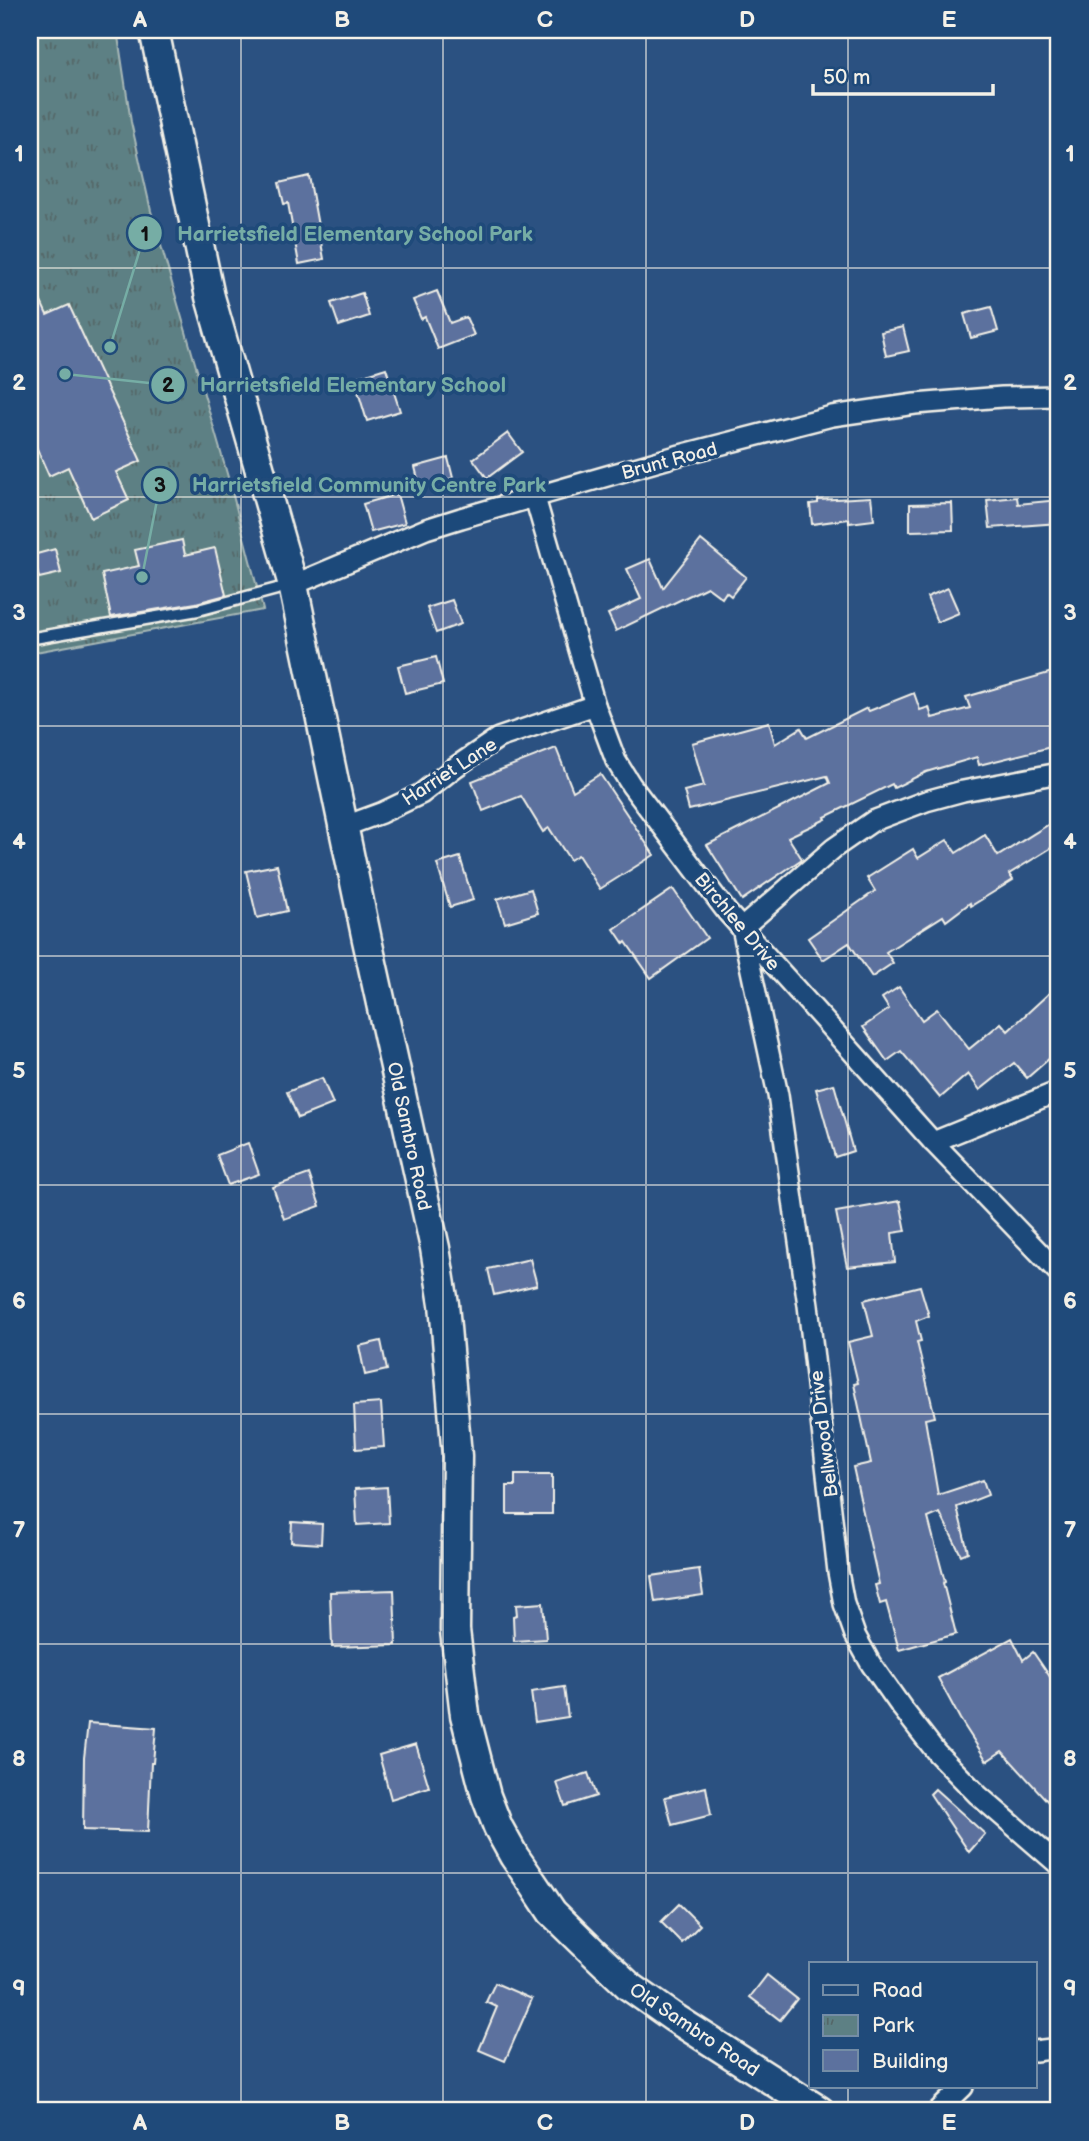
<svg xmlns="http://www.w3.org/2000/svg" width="1089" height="2141" viewBox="0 0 1089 2141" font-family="'Balsamiq Sans',sans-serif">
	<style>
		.park { fill: url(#park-tufts); stroke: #a8b8b6; stroke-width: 2 }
		.building { fill: #5c719e; stroke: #f4f1e8; stroke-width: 2 }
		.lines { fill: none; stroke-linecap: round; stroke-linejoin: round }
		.service-casing { stroke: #f4f1e8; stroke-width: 15 }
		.minor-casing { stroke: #f4f1e8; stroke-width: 24 }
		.secondary-casing { stroke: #f4f1e8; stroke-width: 33 }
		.path { stroke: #f4f1e8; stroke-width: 4.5; stroke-dasharray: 2 5; stroke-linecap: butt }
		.service { stroke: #1f4a7a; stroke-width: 10 }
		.minor { stroke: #1f4a7a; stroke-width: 19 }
		.secondary { stroke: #1f4a7a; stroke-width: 28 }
		.grid { fill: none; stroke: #f4f1e8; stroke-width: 2; stroke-opacity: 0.55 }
		.labels { text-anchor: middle; stroke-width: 7; stroke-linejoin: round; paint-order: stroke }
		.street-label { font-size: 19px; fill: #f4f1e8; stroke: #1f4a7a }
		.leader { fill: none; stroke: #76ada5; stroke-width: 2.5 }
		.callout-dot { fill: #76ada5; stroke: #1f4a7a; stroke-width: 2.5 }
		.mark-label { font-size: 21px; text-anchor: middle; font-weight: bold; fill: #111 }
		.callout-label { font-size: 21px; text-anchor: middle; font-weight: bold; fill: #76ada5; stroke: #1f4a7a; stroke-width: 7; stroke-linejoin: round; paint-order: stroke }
		.neatline { fill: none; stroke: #f4f1e8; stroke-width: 2.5 }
		.grid-label { font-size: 23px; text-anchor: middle; font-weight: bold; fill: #f4f1e8 }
	</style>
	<defs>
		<pattern id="park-tufts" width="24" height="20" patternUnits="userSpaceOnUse" patternTransform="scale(1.75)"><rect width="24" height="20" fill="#5d8084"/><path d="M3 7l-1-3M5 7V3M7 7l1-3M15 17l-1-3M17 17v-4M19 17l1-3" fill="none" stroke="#546768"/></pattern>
	</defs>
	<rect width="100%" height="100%" fill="#2b5181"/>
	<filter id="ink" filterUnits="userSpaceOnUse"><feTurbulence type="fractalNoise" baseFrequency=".0143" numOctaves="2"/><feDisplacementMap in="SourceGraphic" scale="14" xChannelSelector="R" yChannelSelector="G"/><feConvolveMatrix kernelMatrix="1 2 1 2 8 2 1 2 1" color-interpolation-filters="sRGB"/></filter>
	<g filter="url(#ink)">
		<path class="park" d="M 30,30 L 117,30 L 131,122 L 151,211 L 230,484 L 263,610 L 30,653 Z"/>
		<g class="building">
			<path d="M 309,176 L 324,259 L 299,264 L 288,203 L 284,204 L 279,183 Z"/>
			<path d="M 30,278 L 47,315 L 69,305 L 141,461 L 116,472 L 129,500 L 91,518 L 68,467 L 49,476 L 30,433 Z"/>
			<path d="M 437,291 L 450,323 L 466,317 L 474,335 L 438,349 L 425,317 L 421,319 L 413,300 Z"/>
			<path d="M 362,293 L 369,316 L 339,326 L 331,303 Z"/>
			<path d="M 991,307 L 998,331 L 971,338 L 964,314 Z"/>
			<path d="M 903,327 L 909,351 L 886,356 L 881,332 Z"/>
			<path d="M 386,368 L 400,411 L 367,421 L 354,378 Z"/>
			<path d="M 508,433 L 522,452 L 487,478 L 473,459 Z"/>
			<path d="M 448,458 L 453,478 L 420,487 L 415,467 Z"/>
			<path d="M 397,494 L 405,523 L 371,532 L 363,504 Z"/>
			<path d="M 871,497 L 874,520 L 849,523 L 849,519 L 812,524 L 810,504 L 818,503 L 818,500 Z"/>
			<path d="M 1017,497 L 1018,504 L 1059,500 L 1059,523 L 990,528 L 987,500 Z"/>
			<path d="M 952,503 L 953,530 L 910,531 L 910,504 Z"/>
			<path d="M 182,540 L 185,555 L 215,548 L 226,595 L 196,603 L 111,617 L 102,574 L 139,566 L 135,550 Z"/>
			<path d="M 701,540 L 746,577 L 731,596 L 726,592 L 722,598 L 707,587 L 616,631 L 608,614 L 641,599 L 627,569 L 650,559 L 663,588 Z"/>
			<path d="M 55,549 L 61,573 L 39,578 L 33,555 Z"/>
			<path d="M 948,588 L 959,613 L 937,622 L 927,597 Z"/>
			<path d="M 452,600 L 461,624 L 436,633 L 427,608 Z"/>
			<path d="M 436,657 L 443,684 L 405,693 L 398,666 Z"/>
			<path d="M 1059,670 L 1059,745 L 979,765 L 977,757 L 926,772 L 894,788 L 892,784 L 825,817 L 826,819 L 788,837 L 802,859 L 742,900 L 707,845 L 830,783 L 827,776 L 689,810 L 684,791 L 704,786 L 692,743 L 769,722 L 775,744 L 801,728 L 807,738 L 867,708 L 869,711 L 914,693 L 920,710 L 929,707 L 932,718 L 970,708 L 966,697 Z"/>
			<path d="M 556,748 L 573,791 L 600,774 L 654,855 L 600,889 L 578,855 L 570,860 L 549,828 L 543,832 L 521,796 L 483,811 L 472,781 Z"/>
			<path d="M 1051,823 L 1059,836 L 1059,843 L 1009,874 L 1013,880 L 971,906 L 970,903 L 946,921 L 943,916 L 886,952 L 893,963 L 872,977 L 849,943 L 823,960 L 808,938 L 875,891 L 867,878 L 913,849 L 918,858 L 947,840 L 956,853 L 985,835 L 998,856 Z"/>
			<path d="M 460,857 L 473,900 L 450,907 L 437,864 Z"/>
			<path d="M 277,865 L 287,911 L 257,918 L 246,871 Z"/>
			<path d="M 531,889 L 538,913 L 505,923 L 497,899 Z"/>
			<path d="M 673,889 L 707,938 L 651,978 L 626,942 L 624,944 L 614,929 Z"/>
			<path d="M 1059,984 L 1059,1050 L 1027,1078 L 1014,1063 L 980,1090 L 968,1074 L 940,1098 L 901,1051 L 887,1061 L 863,1027 L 889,1009 L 882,998 L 899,987 L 922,1020 L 937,1009 L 969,1049 L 1001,1023 L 1008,1031 Z"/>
			<path d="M 322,1078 L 333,1104 L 298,1118 L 287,1092 Z"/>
			<path d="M 834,1084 L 853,1151 L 835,1157 L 816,1089 Z"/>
			<path d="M 248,1143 L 259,1174 L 228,1185 L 217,1155 Z"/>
			<path d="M 309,1174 L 320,1206 L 284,1219 L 273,1187 Z"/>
			<path d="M 900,1201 L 906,1231 L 892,1233 L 895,1262 L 847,1267 L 836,1212 Z"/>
			<path d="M 530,1259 L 537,1285 L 494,1295 L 488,1269 Z"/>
			<path d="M 920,1286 L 929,1316 L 916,1321 L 921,1341 L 917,1342 L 935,1417 L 925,1419 L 938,1495 L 983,1480 L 988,1495 L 957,1507 L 968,1552 L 961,1555 L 940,1513 L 928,1518 L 945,1582 L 943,1583 L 956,1634 L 899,1650 L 886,1602 L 880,1604 L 875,1585 L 879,1584 L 853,1467 L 871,1463 L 854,1384 L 858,1383 L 848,1342 L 873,1336 L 864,1300 Z"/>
			<path d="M 381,1341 L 387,1370 L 365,1375 L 359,1346 Z"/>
			<path d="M 381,1403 L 384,1447 L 356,1449 L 354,1405 Z"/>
			<path d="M 515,1475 L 552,1475 L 552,1514 L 507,1514 L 507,1486 L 515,1486 Z"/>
			<path d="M 387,1487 L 389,1523 L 357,1525 L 355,1489 Z"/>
			<path d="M 292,1522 L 322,1524 L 321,1544 L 291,1542 Z"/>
			<path d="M 699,1569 L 703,1595 L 655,1602 L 651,1576 Z"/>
			<path d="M 394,1590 L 396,1645 L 332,1647 L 330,1592 Z"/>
			<path d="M 543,1603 L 546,1639 L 514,1641 L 513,1616 L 517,1615 L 516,1605 Z"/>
			<path d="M 1012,1638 L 1023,1660 L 1033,1652 L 1059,1690 L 1059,1814 L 1002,1751 L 987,1761 L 960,1719 L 938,1678 Z"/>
			<path d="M 564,1687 L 568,1717 L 535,1722 L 531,1692 Z"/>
			<path d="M 88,1723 L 156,1728 L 153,1763 L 151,1763 L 148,1832 L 83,1830 L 84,1758 Z"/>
			<path d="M 416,1744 L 429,1787 L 391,1799 L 379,1755 Z"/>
			<path d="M 588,1773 L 596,1796 L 565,1806 L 557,1783 Z"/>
			<path d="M 706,1787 L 711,1815 L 672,1825 L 665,1797 Z"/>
			<path d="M 935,1789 L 985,1834 L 969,1852 L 930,1794 Z"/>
			<path d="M 679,1904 L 700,1925 L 682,1943 L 661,1922 Z"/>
			<path d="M 767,1975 L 797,1999 L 780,2020 L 750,1997 Z"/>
			<path d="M 495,1983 L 532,1999 L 505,2061 L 479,2050 L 497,2007 L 486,2002 Z"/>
		</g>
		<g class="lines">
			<defs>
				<path id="service" d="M 30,641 L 34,638 L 198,610 L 292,585"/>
				<g id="minor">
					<path d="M 535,498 L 595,705 L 616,761 L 631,785 L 727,912 L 933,1142 L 1059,1273"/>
					<path d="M 293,585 L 426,529 L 461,518 L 680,455 L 832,416 L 915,404 L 1002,397 L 1059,396"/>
					<path d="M 343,827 L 381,813 L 421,794 L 454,768 L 498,738 L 595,705"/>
					<path d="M 742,928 L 778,1095 L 808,1305 L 838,1572 L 844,1604 L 855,1635 L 871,1664 L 902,1708 L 937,1753 L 978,1795 L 1059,1865"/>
					<path d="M 742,928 L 834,848 L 873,821 L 926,801 L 963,791 L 1059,773"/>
					<path d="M 933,1142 L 1059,1091"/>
					<path d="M 1035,2051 L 1059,2048"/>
					<path d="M 938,2111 L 963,2087"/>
				</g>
				<path id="secondary" d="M 154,30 L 210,297 L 293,585 L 367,940 L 435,1248 L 444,1304 L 457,1456 L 455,1630 L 465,1715 L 486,1796 L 498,1827 L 514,1856 L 534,1885 L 552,1912 L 592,1951 L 629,1986 L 673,2017 L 820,2111"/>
			</defs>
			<use href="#service" class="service-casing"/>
			<use href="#minor" class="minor-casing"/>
			<use href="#secondary" class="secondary-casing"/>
			<path class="path" d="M 30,2105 L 75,2111"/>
			<use href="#service" class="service"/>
			<use href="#minor" class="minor"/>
			<use href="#secondary" class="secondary"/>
		</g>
	</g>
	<path class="grid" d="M 241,30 L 241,2111M 443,30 L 443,2111M 646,30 L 646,2111M 848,30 L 848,1964M 30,268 L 1059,268M 30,497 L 1059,497M 30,726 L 1059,726M 30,956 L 1059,956M 30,1185 L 1059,1185M 30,1414 L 1059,1414M 30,1644 L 1059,1644M 30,1873 L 1059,1873M 848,2087 L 848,2111"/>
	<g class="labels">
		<g class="street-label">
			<text transform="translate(669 460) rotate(-15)" y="7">Brunt Road</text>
			<text transform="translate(449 771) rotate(-33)" y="7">Harriet Lane</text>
			<text transform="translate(738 921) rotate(50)" y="7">Birchlee Drive</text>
			<text transform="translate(410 1136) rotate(78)" y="7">Old Sambro Road</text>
			<text transform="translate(823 1434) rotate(-97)" y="7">Bellwood Drive</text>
			<text transform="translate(695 2029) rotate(34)" y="7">Old Sambro Road</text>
		</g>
	</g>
	<path class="leader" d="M110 347L145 233M65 374L168 385M142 577L160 485"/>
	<g class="callout-dot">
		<circle cx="110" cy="347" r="7"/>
		<circle cx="65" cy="374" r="7"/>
		<circle cx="142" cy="577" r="7"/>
		<circle cx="145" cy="233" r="18"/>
		<circle cx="168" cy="385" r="18"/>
		<circle cx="160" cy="485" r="18"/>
	</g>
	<g class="mark-label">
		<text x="145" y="241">1</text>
		<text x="168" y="392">2</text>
		<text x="160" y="492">3</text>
	</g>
	<g class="callout-label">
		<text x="355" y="241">Harrietsfield Elementary School Park</text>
		<text x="353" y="392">Harrietsfield Elementary School</text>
		<text x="369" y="492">Harrietsfield Community Centre Park</text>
	</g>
	<rect width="1089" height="2141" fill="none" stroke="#1f4a7a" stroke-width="77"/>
	<rect x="809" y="1962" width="228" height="126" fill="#1f4a7a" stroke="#748da6" stroke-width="2"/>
	<rect x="823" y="1985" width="35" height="10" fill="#1f4a7a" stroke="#748da6" stroke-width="2"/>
	<text x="872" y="1997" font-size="21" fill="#f4f1e8">Road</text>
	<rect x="823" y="2015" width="35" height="21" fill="url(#park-tufts)" stroke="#748da6" stroke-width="2"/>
	<text x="872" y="2032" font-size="21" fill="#f4f1e8">Park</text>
	<rect x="823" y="2050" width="35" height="21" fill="#5c719e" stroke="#748da6" stroke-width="2"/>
	<text x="872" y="2068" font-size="21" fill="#f4f1e8">Building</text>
	<path d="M813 84v10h180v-10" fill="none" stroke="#f4f1e8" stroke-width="3.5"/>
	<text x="823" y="84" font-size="21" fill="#f4f1e8" stroke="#1f4a7a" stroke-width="5" paint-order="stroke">50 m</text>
	<rect x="38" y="38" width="1012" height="2064" class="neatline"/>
	<g class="grid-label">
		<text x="140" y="27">A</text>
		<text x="342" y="27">B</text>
		<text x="545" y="27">C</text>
		<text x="747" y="27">D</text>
		<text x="949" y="27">E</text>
		<text x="19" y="161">1</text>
		<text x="1070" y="161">1</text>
		<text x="19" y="390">2</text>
		<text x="1070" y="390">2</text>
		<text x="19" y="620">3</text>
		<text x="1070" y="620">3</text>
		<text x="19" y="849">4</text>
		<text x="1070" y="849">4</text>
		<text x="19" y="1078">5</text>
		<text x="1070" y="1078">5</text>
		<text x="19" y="1308">6</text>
		<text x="1070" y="1308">6</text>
		<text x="19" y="1537">7</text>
		<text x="1070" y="1537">7</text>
		<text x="19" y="1766">8</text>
		<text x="1070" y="1766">8</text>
		<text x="19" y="1996">9</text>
		<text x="1070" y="1996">9</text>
		<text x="140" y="2130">A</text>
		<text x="342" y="2130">B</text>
		<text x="545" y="2130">C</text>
		<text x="747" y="2130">D</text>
		<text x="949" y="2130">E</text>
	</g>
</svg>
